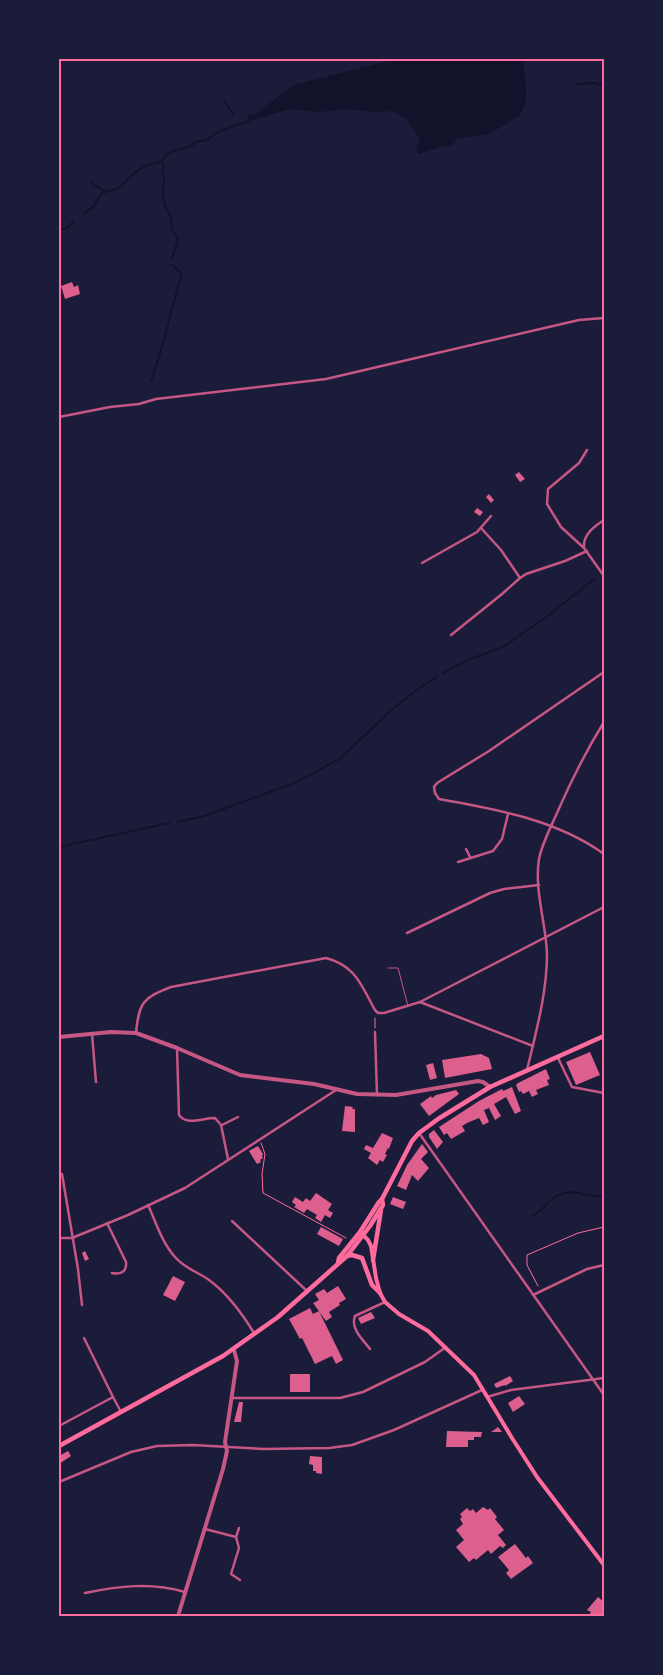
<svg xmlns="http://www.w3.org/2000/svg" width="663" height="1675" viewBox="0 0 663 1675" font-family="'Titillium Web',sans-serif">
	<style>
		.water { fill: #12122b }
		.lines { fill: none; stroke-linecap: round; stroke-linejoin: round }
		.stream { stroke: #12122b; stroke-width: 2 }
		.building { fill: #dd5f8e }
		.path { stroke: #ff6b9d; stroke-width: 1 }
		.service { stroke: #c65784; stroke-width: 1 }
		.minor { stroke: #c65784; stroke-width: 2.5 }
		.tertiary { stroke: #c65784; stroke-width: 4 }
		.secondary { stroke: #ff6b9d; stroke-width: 4 }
		.trunk { stroke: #ff6b9d; stroke-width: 4.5 }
		.neatline { fill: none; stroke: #ff6b9d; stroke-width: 2 }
	</style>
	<rect width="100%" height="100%" fill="#1b1b3a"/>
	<path class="water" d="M 396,59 L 523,59 L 526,84 L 526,102 L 519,116 L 489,134 L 457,139 L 453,145 L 438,148 L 419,154 L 416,149 L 420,139 L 406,119 L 393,111 L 373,112 L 347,109 L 318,112 L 289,109 L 249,121 L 247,115 L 257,113 L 294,85 Z"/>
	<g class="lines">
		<g class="stream">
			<path d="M 577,84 L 595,83 L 604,86"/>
			<path d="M 224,101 L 234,115"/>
			<path d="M 161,162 L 164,165 L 162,174 L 164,177 L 163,196 L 165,206 L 171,217 L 172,230 L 178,238 L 177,244 L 171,260"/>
			<path d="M 92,183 L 104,191"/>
			<path d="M 84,214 L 88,210 L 93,208 L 101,193 L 117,189 L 136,172 L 145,166 L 161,162 L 167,154 L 176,150 L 190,147 L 196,142 L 207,140 L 220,131 L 249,121"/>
			<path d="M 59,229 L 66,229 L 73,222"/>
			<path d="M 151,381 L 160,354 L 181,276 L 181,272 L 175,268 L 173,265"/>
			<path d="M 443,673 L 468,660 L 503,647 L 548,616 L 594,579"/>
			<path d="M 177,822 L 204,816 L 297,782 L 341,758 L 390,711 L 419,688 L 437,677"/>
			<path d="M 59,847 L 169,823"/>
			<path d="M 532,1216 C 546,1210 547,1197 565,1193 C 579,1189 590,1200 604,1195"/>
		</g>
	</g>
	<g class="building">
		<path d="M 72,282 L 74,287 L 78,285 L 80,294 L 65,299 L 61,286 Z"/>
		<path d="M 519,472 L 525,479 L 520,482 L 515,475 Z"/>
		<path d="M 489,494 L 494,500 L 491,503 L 486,497 Z"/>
		<path d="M 477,508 L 483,512 L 480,516 L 474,512 Z"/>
		<path d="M 590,1052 L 600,1075 L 576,1085 L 566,1062 Z"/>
		<path d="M 481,1054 L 489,1058 L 492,1069 L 445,1078 L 442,1060 Z"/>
		<path d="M 433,1063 L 437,1078 L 430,1080 L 426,1065 Z"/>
		<path d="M 546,1069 L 550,1079 L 547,1080 L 549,1085 L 536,1090 L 538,1094 L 532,1097 L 529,1091 L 523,1094 L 521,1091 L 519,1092 L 516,1085 L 518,1083 Z"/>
		<path d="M 512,1087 L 521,1111 L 515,1114 L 506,1097 L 494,1104 L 501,1116 L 495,1120 L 489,1108 L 484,1110 L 489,1122 L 483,1125 L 479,1118 L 467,1123 L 462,1126 L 465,1131 L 451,1139 L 447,1133 L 444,1135 L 439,1127 L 479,1101 L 502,1089 L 503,1091 Z"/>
		<path d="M 456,1090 L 459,1094 L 429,1116 L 420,1104 L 431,1096 L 432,1098 L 436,1095 Z"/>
		<path d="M 345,1106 L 353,1107 L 352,1109 L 355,1109 L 355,1132 L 342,1131 Z"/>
		<path d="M 434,1130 L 443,1142 L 437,1149 L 429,1137 L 429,1134 Z"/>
		<path d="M 382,1133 L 393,1138 L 389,1149 L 388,1148 L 385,1154 L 387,1155 L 383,1162 L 380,1160 L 377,1165 L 368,1158 L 371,1153 L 364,1149 L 366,1145 L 373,1148 Z"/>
		<path d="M 422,1144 L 428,1152 L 421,1159 L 429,1168 L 418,1181 L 412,1175 L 406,1190 L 397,1186 L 407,1165 Z"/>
		<path d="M 258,1146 L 263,1154 L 262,1156 L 263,1158 L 260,1160 L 261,1162 L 257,1164 L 249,1151 Z"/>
		<path d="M 316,1193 L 332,1204 L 328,1210 L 333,1213 L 330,1218 L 325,1215 L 321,1222 L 315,1218 L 317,1215 L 307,1209 L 304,1213 L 294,1207 L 296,1205 L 292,1202 L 295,1197 L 303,1202 L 306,1198 L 310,1201 Z"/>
		<path d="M 393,1197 L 406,1202 L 403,1209 L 390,1204 Z"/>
		<path d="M 321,1227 L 343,1239 L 339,1246 L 317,1234 Z"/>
		<path d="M 85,1251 L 89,1259 L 85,1261 L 82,1253 Z"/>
		<path d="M 173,1276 L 185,1282 L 175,1301 L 163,1295 Z"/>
		<path d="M 338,1286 L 346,1299 L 339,1303 L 340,1305 L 329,1312 L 332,1317 L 326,1321 L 313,1303 L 319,1300 L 315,1294 L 324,1289 L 327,1293 Z"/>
		<path d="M 310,1308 L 313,1314 L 319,1311 L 343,1360 L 336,1364 L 332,1356 L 315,1364 L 302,1338 L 300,1339 L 289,1319 Z"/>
		<path d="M 371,1312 L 375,1318 L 361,1324 L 358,1318 Z"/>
		<rect x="290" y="1374" width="20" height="18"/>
		<path d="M 510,1376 L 513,1381 L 505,1386 L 505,1385 L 496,1388 L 494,1384 Z"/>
		<path d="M 519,1396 L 525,1404 L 513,1412 L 508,1403 Z"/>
		<path d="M 239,1402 L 243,1402 L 241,1422 L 234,1422 Z"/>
		<path d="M 498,1427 L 502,1432 L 491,1432 L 494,1430 Z"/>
		<path d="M 447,1431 L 482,1432 L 481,1437 L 474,1437 L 474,1440 L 468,1440 L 468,1447 L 446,1447 Z"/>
		<path d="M 68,1451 L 71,1456 L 59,1464 L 59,1456 Z"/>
		<path d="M 310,1456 L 322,1457 L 322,1474 L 316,1473 L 316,1471 L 313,1471 L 313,1465 L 309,1464 Z"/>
		<path d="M 483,1507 L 488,1510 L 490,1508 L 497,1517 L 495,1519 L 504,1530 L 498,1535 L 506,1545 L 503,1548 L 500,1546 L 491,1554 L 488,1550 L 476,1560 L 474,1558 L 469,1562 L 456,1547 L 464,1540 L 456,1530 L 463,1524 L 460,1519 L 462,1517 L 460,1514 L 467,1508 L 470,1511 L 473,1509 L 476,1513 Z"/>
		<path d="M 515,1544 L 526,1558 L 528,1556 L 533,1563 L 511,1579 L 506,1573 L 509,1570 L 498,1557 Z"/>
		<path d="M 598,1597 L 604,1602 L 604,1616 L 590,1616 L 589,1615 L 591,1612 L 587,1610 Z"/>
	</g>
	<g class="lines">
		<g class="path">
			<path d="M 375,1028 L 375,1018"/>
			<path d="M 261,1143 L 265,1154 L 262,1174 L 263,1193 L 346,1238"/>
			<path d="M 538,1286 L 527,1265 L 527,1255 L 578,1233 L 604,1227"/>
		</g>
		<path class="service" d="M 388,968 L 398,968 L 408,1006"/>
		<g class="minor">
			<path d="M 59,417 L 110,407 L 139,404 L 156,399 L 326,379 L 579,320 L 604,318"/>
			<path d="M 587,450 L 579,463 L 548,489 L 547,504 L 561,527 L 584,548 L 604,576"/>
			<path d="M 481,528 L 501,550 L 520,578"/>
			<path d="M 584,547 C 583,534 595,526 604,520"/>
			<path d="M 422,563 L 477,532 L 491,516"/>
			<path d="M 451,635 L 502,594 L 520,578 L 526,574 L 565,561 L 587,551"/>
			<path d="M 604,672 L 489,751 L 437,783 L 434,787 L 435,793 L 439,799 C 496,809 557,820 604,854"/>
			<path d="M 466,849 L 470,857"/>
			<path d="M 458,862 L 493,851 L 502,839 L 508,814"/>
			<path d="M 407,933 L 490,893 L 504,889 L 539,885"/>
			<path d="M 420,1002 L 533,1046"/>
			<path d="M 375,1032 L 377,1095"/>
			<path d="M 136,1033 C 139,1002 143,998 171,987 L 326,958 C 356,966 361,985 375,1010 L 378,1013 L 384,1013 L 420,1002 L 604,907"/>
			<path d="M 92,1034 L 96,1082"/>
			<path d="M 177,1048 L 179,1115 C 187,1126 202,1118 215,1118 L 221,1125 L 228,1159"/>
			<path d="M 558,1058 L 572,1087 L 604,1093"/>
			<path d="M 527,1070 C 536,1032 547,993 547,954 C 546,923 534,890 539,859 C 542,843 551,827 557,813 C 571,781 586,751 604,722"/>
			<path d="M 222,1125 L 238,1117"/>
			<path d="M 419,1133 L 604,1395"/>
			<path d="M 59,1152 L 60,1153"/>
			<path d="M 62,1174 L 78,1269 L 82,1305"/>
			<path d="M 148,1205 C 156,1222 162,1243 175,1257 C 184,1268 198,1272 209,1280 C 227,1293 243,1315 254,1333"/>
			<path d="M 232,1221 L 307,1291"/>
			<path d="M 107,1223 L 126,1262 C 127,1271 121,1275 112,1273"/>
			<path d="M 59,1238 L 72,1238 L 128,1215 L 185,1188 L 336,1090"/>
			<path d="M 533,1295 L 587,1269 L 604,1265"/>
			<path d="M 84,1338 L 113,1397"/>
			<path d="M 370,1349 C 363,1340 350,1328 355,1316 L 385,1302"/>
			<path d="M 487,1397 L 511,1390 L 604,1378"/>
			<path d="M 232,1398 L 340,1398 L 363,1392 L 425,1362 L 446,1347"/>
			<path d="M 59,1426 L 113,1397 L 121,1412"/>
			<path d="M 59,1482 L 131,1452 L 157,1446 L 193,1445 L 264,1449 L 329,1448 L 352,1445 L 394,1430 L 482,1390"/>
			<path d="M 205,1529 L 236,1537 L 239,1528"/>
			<path d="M 236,1537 L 239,1548 L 231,1574 L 240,1580"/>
			<path d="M 85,1593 C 119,1586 151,1582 185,1592"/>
		</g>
		<g class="tertiary">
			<path d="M 59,1037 L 111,1032 L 136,1033 L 177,1048 L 240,1075 L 314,1084 L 357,1094 L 396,1095 L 478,1081 L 483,1082 L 490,1087"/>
			<path d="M 178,1616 L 223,1469 L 227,1451 L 225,1442 L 237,1361 L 234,1350"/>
		</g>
		<path class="secondary" d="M 362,1234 L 368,1240 L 371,1246 L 376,1278 L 380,1293 L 385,1302 L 399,1314 L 428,1331 L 474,1375 L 512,1438 L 537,1477 L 604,1565"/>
		<g class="trunk">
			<path d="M 347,1256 L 352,1255 L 362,1258 L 372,1285 L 380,1293"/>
			<path d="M 373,1260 L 381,1210"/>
			<path d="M 338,1263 L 339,1258 L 360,1232 L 379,1202 L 382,1199 L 412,1141 L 419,1133 L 438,1119 L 490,1087 L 604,1036"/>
			<path d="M 59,1446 L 223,1356 L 278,1317 L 347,1256 L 370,1226 L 383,1205 L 382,1199"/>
		</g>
	</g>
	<rect width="663" height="1675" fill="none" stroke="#1b1b3a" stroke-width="120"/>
	<rect x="60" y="60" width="543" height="1555" class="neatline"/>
</svg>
